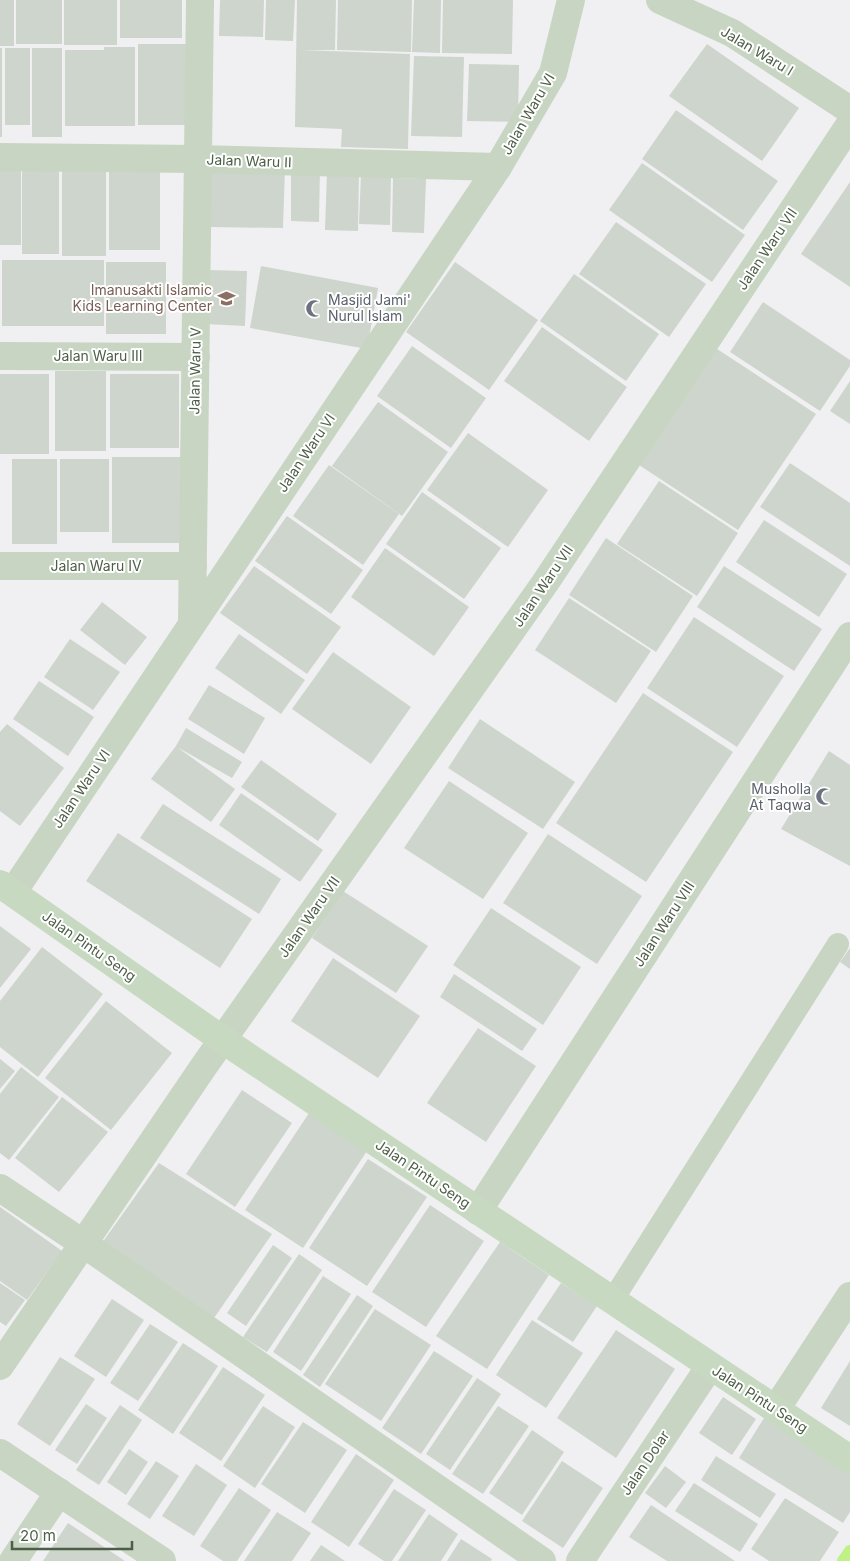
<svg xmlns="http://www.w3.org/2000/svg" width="850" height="1561" viewBox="0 0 850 1561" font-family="Inter,sans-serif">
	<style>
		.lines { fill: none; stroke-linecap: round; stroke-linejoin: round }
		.stream { stroke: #bff187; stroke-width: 12 }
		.building { fill: #cdd5cc }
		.lane { stroke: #c8d5c3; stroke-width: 22 }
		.street { stroke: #c8d5c3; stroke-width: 28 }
		.secondary { stroke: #c7dac1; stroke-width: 28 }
		.labels { text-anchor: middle; stroke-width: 4; stroke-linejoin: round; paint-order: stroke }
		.street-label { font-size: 14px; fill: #4d5e47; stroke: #fff }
		.education-label { font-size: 14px; fill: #785e54; stroke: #fff; text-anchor: end }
		.worship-label { font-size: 14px; fill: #5b616d; stroke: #fff; text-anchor: start }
	</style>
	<rect width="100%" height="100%" fill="#f0f0f2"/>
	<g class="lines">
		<path class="stream" d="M 843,1561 L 850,1551"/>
	</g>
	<g class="building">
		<rect x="0" y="0" width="14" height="46"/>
		<rect x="16" y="0" width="46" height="44"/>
		<rect x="64" y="0" width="53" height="45"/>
		<rect x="120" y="0" width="62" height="38"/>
		<path d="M 220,0 L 264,0 L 263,37 L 219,36 Z"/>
		<path d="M 266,0 L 295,0 L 293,41 L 265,40 Z"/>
		<path d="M 297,0 L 336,0 L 335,50 L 301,50 L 410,54 L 408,149 L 341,147 L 342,129 L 295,127 Z"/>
		<path d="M 338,0 L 412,0 L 411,52 L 337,50 Z"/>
		<path d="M 414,0 L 441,0 L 440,53 L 412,52 Z"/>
		<path d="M 443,0 L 513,0 L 512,54 L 442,53 Z"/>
		<rect x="138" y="44" width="52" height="81"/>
		<path d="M 707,44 L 799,108 L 762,161 L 669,96 Z"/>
		<path d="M 104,47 L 135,47 L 135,126 L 65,126 L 65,50 L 104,50 Z"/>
		<rect x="0" y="48" width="2" height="89"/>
		<rect x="5" y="48" width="25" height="77"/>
		<rect x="32" y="48" width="30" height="89"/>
		<path d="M 414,56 L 464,57 L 462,137 L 411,136 Z"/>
		<path d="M 469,64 L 519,65 L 518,122 L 467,121 Z"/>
		<path d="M 676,110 L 778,181 L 743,230 L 642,159 Z"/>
		<path d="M 642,163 L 745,235 L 712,282 L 609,210 Z"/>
		<path d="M 210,165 L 285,167 L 283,228 L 209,227 Z"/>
		<path d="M 291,165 L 320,166 L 319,222 L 291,221 Z"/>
		<rect x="22" y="166" width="37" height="88"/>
		<rect x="0" y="167" width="21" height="78"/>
		<rect x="62" y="167" width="44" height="89"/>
		<rect x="109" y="168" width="51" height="82"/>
		<path d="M 327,171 L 359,172 L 358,231 L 325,230 Z"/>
		<path d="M 361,174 L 391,175 L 390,225 L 359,224 Z"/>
		<path d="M 393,178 L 426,179 L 424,233 L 392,232 Z"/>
		<path d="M 850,182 L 850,287 L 801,254 Z"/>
		<path d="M 616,222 L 706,284 L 669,337 L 579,274 Z"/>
		<rect x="2" y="260" width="102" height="66"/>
		<rect x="106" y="262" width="60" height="72"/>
		<path d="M 455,262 L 538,320 L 489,390 L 406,332 Z"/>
		<path d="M 261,266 L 378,288 L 367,349 L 250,328 Z"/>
		<path d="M 207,270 L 247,271 L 245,326 L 205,324 Z"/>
		<path d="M 574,274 L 659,334 L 626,381 L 540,321 Z"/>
		<path d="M 763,302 L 850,360 L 850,366 L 820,411 L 730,352 Z"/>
		<path d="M 542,327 L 627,387 L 589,441 L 504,381 Z"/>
		<path d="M 711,345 L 816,414 L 738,530 L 636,463 Z"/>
		<path d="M 412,346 L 486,398 L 451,448 L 377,396 Z"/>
		<rect x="55" y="371" width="51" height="80"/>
		<rect x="0" y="374" width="49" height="80"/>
		<rect x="110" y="374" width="69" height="74"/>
		<path d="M 850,381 L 850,424 L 830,411 Z"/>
		<path d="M 378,402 L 448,452 L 402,516 L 332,466 Z"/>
		<path d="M 468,433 L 548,490 L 508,547 L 427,490 Z"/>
		<rect x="112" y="457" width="78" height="86"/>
		<rect x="12" y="459" width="45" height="85"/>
		<rect x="60" y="459" width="49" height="73"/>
		<path d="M 790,463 L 850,503 L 850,566 L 760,507 Z"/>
		<path d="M 329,465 L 399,514 L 363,565 L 293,516 Z"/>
		<path d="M 659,481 L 738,533 L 697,596 L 617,544 Z"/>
		<path d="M 422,492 L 501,548 L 464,599 L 386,544 Z"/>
		<path d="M 287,516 L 363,570 L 331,614 L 255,561 Z"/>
		<path d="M 764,520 L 847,574 L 819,617 L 736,562 Z"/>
		<path d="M 606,538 L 693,596 L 656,652 L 569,595 Z"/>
		<path d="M 385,548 L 469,607 L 434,656 L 351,597 Z"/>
		<path d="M 254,566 L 341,627 L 307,674 L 220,613 Z"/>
		<path d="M 724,566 L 822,629 L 794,671 L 697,607 Z"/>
		<path d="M 569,598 L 651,651 L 616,703 L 535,650 Z"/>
		<path d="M 102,602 L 147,637 L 125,665 L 80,630 Z"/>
		<path d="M 694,617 L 784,676 L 737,747 L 647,688 Z"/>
		<path d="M 239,634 L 305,680 L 281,714 L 215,668 Z"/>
		<path d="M 70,639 L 120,672 L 93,710 L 44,677 Z"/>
		<path d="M 333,652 L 411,707 L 371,764 L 292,709 Z"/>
		<path d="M 39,681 L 94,717 L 68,756 L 13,719 Z"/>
		<path d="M 209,685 L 265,718 L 244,754 L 188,719 Z"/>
		<path d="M 643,693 L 733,752 L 646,882 L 556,823 Z"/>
		<path d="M 480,719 L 575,782 L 543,829 L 448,768 Z"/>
		<path d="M 7,724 L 64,768 L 20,826 L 0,811 L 0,732 Z"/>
		<path d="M 186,728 L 242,762 L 232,778 L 177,747 L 235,789 L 211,822 L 151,779 L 176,746 Z"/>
		<path d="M 829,751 L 850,765 L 850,866 L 781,829 Z"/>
		<path d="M 261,760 L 337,814 L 318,841 L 241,787 Z"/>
		<path d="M 449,781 L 528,833 L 483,899 L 404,848 Z"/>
		<path d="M 241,793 L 323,850 L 300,882 L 219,825 Z"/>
		<path d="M 163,804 L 281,879 L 259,914 L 140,838 Z"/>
		<path d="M 118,833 L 252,919 L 220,968 L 86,881 Z"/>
		<path d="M 548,834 L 642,896 L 597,964 L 503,903 Z"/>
		<path d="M 343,891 L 428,946 L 396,993 L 312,938 Z"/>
		<path d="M 491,908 L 581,967 L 543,1025 L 453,965 Z"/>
		<path d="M 0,926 L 31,949 L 0,988 Z"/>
		<path d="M 42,947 L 103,994 L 38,1077 L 0,1047 L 0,1001 Z"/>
		<path d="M 850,948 L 850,969 L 840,962 Z"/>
		<path d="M 333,958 L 420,1016 L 378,1078 L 291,1021 Z"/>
		<path d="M 454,974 L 537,1029 L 522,1051 L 440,997 Z"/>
		<path d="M 106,1001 L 172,1053 L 111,1130 L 45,1078 Z"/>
		<path d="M 478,1028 L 536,1066 L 486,1142 L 427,1103 Z"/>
		<path d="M 0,1059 L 15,1071 L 0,1089 Z"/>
		<path d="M 21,1067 L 59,1097 L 9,1160 L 0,1153 L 0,1094 Z"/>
		<path d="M 242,1090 L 292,1123 L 235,1207 L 186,1174 Z"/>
		<path d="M 62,1097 L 108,1132 L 59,1192 L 15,1158 Z"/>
		<path d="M 309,1113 L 367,1151 L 303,1248 L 245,1210 Z"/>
		<path d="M 368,1159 L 427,1197 L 367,1286 L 309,1248 Z"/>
		<path d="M 159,1163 L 272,1234 L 212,1321 L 102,1243 Z"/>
		<path d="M 430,1205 L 484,1241 L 426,1327 L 372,1292 Z"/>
		<path d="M 0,1207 L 62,1251 L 27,1300 L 0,1281 Z"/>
		<path d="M 500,1242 L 549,1275 L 487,1369 L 436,1336 Z"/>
		<path d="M 273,1245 L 292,1258 L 246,1326 L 227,1313 Z"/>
		<path d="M 299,1254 L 322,1270 L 267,1352 L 243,1337 Z"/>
		<path d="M 323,1276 L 351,1294 L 301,1371 L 273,1352 Z"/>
		<path d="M 0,1283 L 25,1300 L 6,1326 L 0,1322 Z"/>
		<path d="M 561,1283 L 597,1306 L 573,1342 L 537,1319 Z"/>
		<path d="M 357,1295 L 373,1306 L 320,1387 L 303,1375 Z"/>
		<path d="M 112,1299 L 144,1320 L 106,1377 L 74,1356 Z"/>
		<path d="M 375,1309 L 431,1345 L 381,1421 L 325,1384 Z"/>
		<path d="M 532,1320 L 583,1353 L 546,1408 L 496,1375 Z"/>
		<path d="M 150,1324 L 178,1342 L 138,1401 L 110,1383 Z"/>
		<path d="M 616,1330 L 675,1369 L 616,1458 L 557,1418 Z"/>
		<path d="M 183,1343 L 218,1366 L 173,1434 L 138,1410 Z"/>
		<path d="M 434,1351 L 473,1376 L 421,1454 L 382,1428 Z"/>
		<path d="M 60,1357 L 95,1379 L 50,1446 L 17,1424 Z"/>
		<path d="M 850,1361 L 850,1426 L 821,1408 Z"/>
		<path d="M 223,1367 L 265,1395 L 221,1461 L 179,1433 Z"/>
		<path d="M 477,1378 L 501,1394 L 450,1470 L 426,1454 Z"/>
		<path d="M 723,1397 L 756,1419 L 732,1455 L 699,1433 Z"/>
		<path d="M 86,1404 L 107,1418 L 77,1464 L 55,1450 Z"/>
		<path d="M 120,1405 L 142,1420 L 99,1485 L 76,1470 Z"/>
		<path d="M 263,1406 L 295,1427 L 255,1488 L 223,1466 Z"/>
		<path d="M 498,1406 L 529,1426 L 483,1494 L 452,1474 Z"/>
		<path d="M 764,1418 L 850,1473 L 850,1512 L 843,1523 L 739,1458 Z"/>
		<path d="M 303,1422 L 347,1450 L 305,1513 L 261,1484 Z"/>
		<path d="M 532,1430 L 564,1452 L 522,1515 L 489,1493 Z"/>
		<path d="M 129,1449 L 148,1462 L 126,1495 L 107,1482 Z"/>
		<path d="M 356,1454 L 394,1480 L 349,1547 L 311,1522 Z"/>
		<path d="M 716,1456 L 776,1494 L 760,1518 L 701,1480 Z"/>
		<path d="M 156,1461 L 179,1476 L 150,1519 L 127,1504 Z"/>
		<path d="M 562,1461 L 603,1488 L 563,1548 L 522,1521 Z"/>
		<path d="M 196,1464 L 227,1485 L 194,1536 L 162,1516 Z"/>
		<path d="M 665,1466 L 686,1482 L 666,1508 L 645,1493 Z"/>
		<path d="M 694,1483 L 758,1524 L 740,1552 L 675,1511 Z"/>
		<path d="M 239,1488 L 271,1510 L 237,1561 L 223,1561 L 200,1546 Z"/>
		<path d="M 394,1489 L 426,1510 L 392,1561 L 384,1561 L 358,1544 Z"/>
		<path d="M 785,1498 L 839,1532 L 820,1561 L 769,1561 L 751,1549 Z"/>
		<path d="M 651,1505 L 735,1561 L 667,1561 L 629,1537 Z"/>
		<path d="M 277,1512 L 311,1533 L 292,1561 L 244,1561 Z"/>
		<path d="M 429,1514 L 458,1534 L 441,1561 L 398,1561 Z"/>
		<path d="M 68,1523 L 125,1561 L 43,1561 Z"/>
		<path d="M 461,1539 L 492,1559 L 491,1561 L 447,1561 Z"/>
		<path d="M 321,1545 L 345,1561 L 310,1561 Z"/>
	</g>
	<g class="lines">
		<path class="lane" d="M 612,1301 L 838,944"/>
		<g class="street">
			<path d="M 660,0 L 732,33 L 850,110"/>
			<path d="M 0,157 L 198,159 L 498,167"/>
			<path d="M 0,356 L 196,357"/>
			<path d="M 0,566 L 193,566"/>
			<path d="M 192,623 L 200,0"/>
			<path d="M 13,892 L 498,167 L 553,73 L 571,0"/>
			<path d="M 0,1188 L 84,1244 L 542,1561"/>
			<path d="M 478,1211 L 850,636"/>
			<path d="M 0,1366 L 204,1066 L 545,583 L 850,124"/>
			<path d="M 776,1409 L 850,1296"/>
			<path d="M 0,1453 L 162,1561"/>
			<path d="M 13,1561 L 59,1492"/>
			<path d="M 580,1561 L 710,1366"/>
		</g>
		<path class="secondary" d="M 0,884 L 223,1040 L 850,1459"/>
	</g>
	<defs>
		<symbol id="school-bare" viewBox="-9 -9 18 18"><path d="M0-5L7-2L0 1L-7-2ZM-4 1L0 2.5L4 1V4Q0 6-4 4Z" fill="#8d6e63" stroke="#fff" stroke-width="2.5" paint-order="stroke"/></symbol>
		<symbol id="mosque-bare" viewBox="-9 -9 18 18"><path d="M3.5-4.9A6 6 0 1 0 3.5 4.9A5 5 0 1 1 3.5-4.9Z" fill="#6b7280" stroke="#fff" stroke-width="2.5" paint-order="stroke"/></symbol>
	</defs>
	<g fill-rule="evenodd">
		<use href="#school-bare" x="214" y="286" width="25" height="25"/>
		<use href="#mosque-bare" x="302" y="296" width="25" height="25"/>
		<use href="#mosque-bare" x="812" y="784" width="25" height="25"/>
	</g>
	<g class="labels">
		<g class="street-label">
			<text transform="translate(757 51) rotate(31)" y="5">Jalan Waru I</text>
			<text transform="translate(528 114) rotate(-60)" y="5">Jalan Waru VI</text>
			<text transform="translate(249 161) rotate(2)" y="5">Jalan Waru II</text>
			<text transform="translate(767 249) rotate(-56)" y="5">Jalan Waru VII</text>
			<text x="98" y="361">Jalan Waru III</text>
			<text transform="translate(195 371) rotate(-89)" y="5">Jalan Waru V</text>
			<text transform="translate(306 453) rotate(-56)" y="5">Jalan Waru VI</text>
			<text x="96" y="571">Jalan Waru IV</text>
			<text transform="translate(543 586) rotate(-56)" y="5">Jalan Waru VII</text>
			<text transform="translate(81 789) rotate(-56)" y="5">Jalan Waru VI</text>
			<text transform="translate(309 917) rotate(-55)" y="5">Jalan Waru VII</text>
			<text transform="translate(664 924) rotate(-57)" y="5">Jalan Waru VIII</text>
			<text transform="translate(89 946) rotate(35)" y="5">Jalan Pintu Seng</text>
			<text transform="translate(423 1174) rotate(34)" y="5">Jalan Pintu Seng</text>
			<text transform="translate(760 1399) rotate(33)" y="5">Jalan Pintu Seng</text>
			<text transform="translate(645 1463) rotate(-56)" y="5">Jalan Dolar</text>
		</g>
		<g class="education-label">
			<text x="212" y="295">Imanusakti Islamic<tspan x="212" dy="16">Kids Learning Center</tspan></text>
		</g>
		<g class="worship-label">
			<text x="328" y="305">Masjid Jami'<tspan x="328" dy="16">Nurul Islam</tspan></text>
			<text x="811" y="794" text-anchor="end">Musholla<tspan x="811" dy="16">At Taqwa</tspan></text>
		</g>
	</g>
	<path d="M12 1541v8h120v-8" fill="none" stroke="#4d5e47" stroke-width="2.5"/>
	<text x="20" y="1541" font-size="15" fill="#4d5e47" stroke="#ffffff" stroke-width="4" paint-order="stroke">20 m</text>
</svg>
